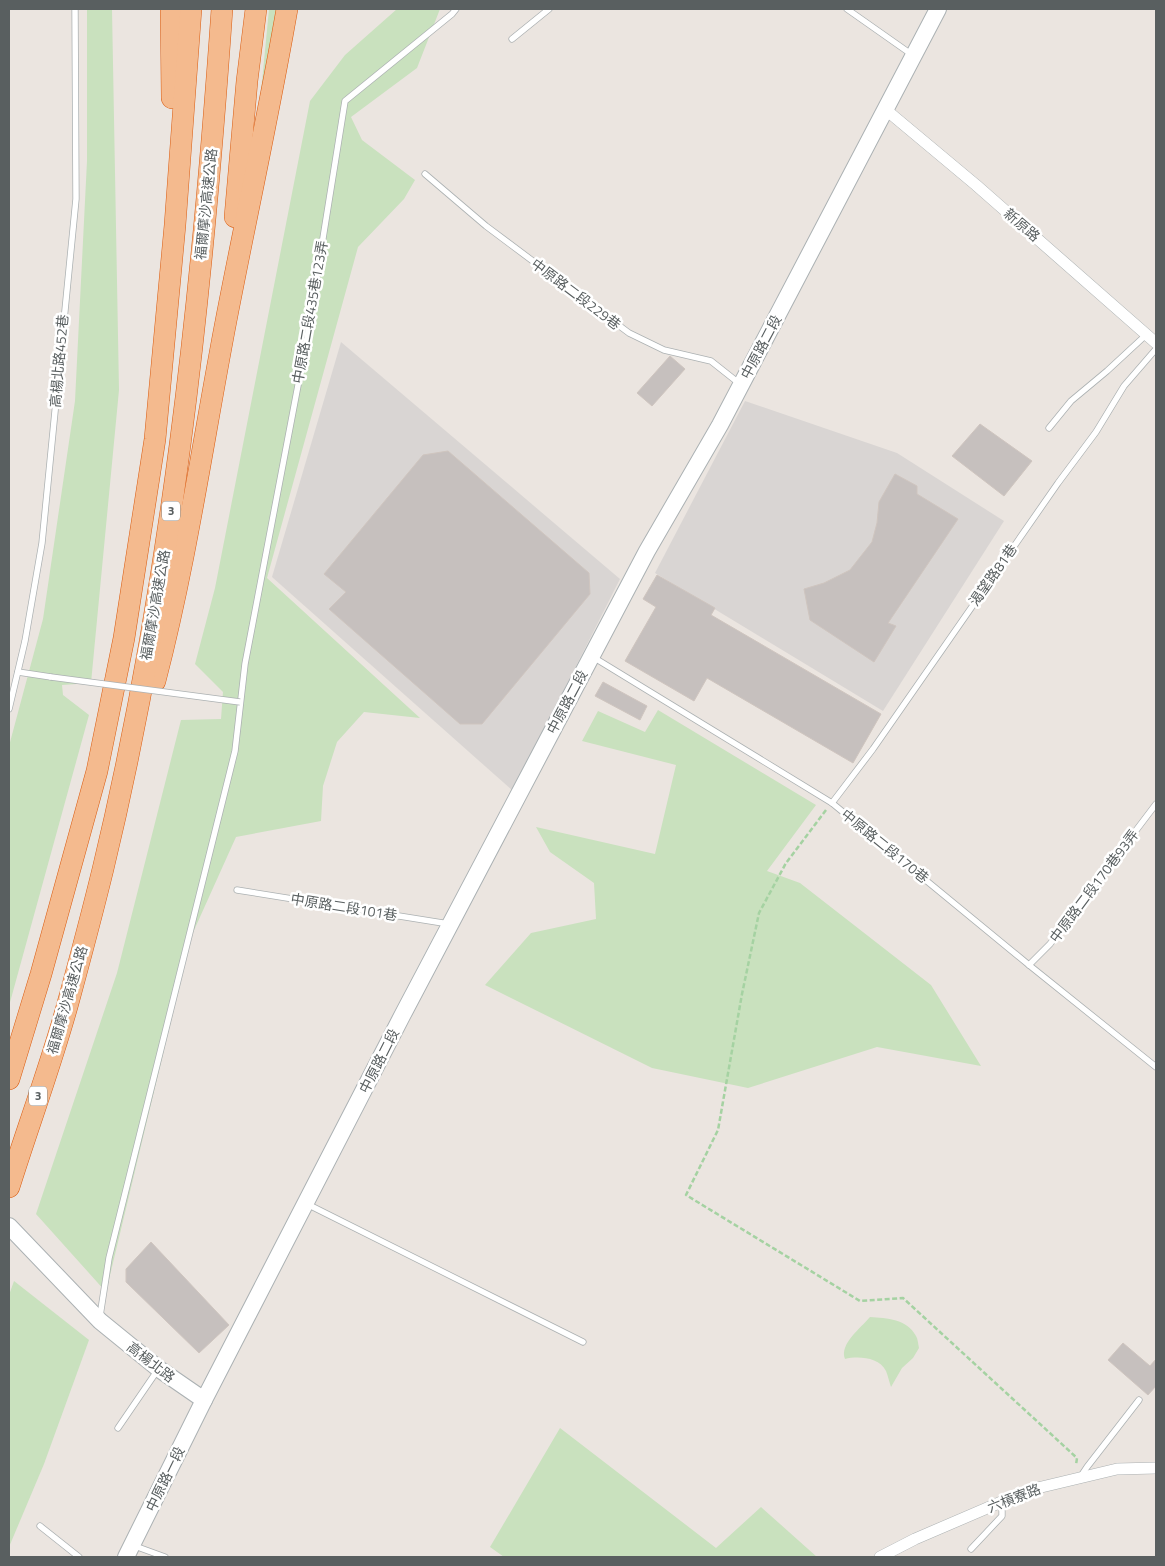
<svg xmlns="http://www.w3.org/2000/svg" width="1165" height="1566" viewBox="0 0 1165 1566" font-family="'Titillium Web','Noto Sans TC',sans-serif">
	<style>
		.industrial { fill: #d9d5d3 }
		.green { fill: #c9e1be }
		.building { fill: #c6c0be; stroke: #cfc5bf }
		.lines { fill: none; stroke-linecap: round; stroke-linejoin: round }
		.lane-casing { stroke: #acb1b2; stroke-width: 7 }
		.street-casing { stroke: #acb1b2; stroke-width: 12 }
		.secondary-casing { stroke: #abb1b3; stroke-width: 18 }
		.highway-casing { stroke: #da5c11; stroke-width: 22 }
		.path { stroke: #a5d2a2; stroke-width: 2.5; stroke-dasharray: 5 2.5; stroke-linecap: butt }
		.lane { stroke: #fff; stroke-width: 5.5 }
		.street { stroke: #fff; stroke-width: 11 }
		.secondary { stroke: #fff; stroke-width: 16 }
		.highway { stroke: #f4ba8e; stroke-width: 21 }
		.lane-bridge-casing { stroke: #acb1b2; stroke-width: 7; stroke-linecap: butt }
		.lane-bridge { stroke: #fff; stroke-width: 5.5 }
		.labels { text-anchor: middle; stroke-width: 5; stroke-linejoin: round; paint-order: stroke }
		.shield { fill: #fff; stroke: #8b8f90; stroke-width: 1 }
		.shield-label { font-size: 12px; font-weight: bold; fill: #595f60 }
		.street-label { font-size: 14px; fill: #595f60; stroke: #fff }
	</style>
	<rect width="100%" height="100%" fill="#ebe5e0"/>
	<g class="industrial">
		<path d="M 341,342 L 620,579 L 513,791 L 272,577 Z"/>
		<path d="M 745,401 L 897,453 L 1004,521 L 883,711 L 655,573 Z"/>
	</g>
	<g class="green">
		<path d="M 87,9 L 112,9 L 119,390 L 91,683 L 62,685 L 63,695 L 89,715 L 9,1006 L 9,746 L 43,619 L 75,401 L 87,161 Z"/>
		<path d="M 269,9 L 279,9 L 259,113 Z"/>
		<path d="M 397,9 L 440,9 L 417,68 L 351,117 L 362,140 L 415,180 L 404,199 L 358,247 L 267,578 L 420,718 L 364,712 L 337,742 L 323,786 L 321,821 L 236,837 L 191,937 L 106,1292 L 36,1214 L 117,973 L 181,720 L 221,719 L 223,692 L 195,664 L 215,588 L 310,101 L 345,55 Z"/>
		<path d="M 658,710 L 816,805 L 767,871 L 800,883 L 931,985 L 981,1066 L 877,1047 L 748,1088 L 652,1068 L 485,985 L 531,933 L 596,919 L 594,883 L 550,852 L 536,827 L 655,854 L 676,765 L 582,741 L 598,711 L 645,732 Z"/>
		<path d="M 14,1281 L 89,1340 L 44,1464 L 9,1547 L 9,1295 Z"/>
		<path d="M 870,1317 C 887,1318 907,1319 916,1336 C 918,1339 918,1344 919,1348 L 913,1358 L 902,1368 L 891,1387 C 889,1381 888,1376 886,1371 C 879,1357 858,1356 845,1359 C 839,1344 861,1328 870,1317 Z"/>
		<path d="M 560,1428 L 716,1548 L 761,1507 L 817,1557 L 504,1557 L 490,1547 Z"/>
	</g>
	<g class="building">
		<path d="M 670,356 L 685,369 L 652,406 L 637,393 Z"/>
		<path d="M 980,424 L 1032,461 L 1004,496 L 952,456 Z"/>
		<path d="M 448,451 L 589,573 L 590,594 L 482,724 L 460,724 L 329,609 L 346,592 L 324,574 L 423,455 Z"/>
		<path d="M 895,474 L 917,486 L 917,494 L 958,519 L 888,623 L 896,626 L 874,662 L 810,620 L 804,589 L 824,583 L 850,570 L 872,542 L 877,523 L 879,502 Z"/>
		<path d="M 657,575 L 715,608 L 711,615 L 881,714 L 853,763 L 707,678 L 694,701 L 625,661 L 656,607 L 643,599 Z"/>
		<path d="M 603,682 L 647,706 L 640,720 L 595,696 Z"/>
		<path d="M 151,1242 L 229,1325 L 199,1353 L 126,1282 L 126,1269 Z"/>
		<path d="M 1123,1343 L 1150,1366 L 1156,1359 L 1156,1386 L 1148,1395 L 1108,1360 Z"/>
	</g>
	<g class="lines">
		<defs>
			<g id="lane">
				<path d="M 847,9 L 911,54"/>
				<path d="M 512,39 L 549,9"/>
				<path d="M 425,174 L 486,226 L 629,333 L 664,350 L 711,361 L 740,384"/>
				<path d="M 1049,428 L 1071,401 L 1107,371 L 1147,334"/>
				<path d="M 593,657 L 832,803 L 1029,965 L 1156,1067"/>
				<path d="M 18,672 L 51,677"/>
				<path d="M 9,709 L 25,641 L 42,543 L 76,199 L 75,9"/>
				<path d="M 832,803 L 873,749 L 1058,483 L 1096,432 L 1124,386 L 1156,349"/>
				<path d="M 237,890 L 449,924"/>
				<path d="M 1029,965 L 1050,944 L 1156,804"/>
				<path d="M 307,1204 L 583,1342"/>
				<path d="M 100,1316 L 109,1258 L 235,751 L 245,664 L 307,338 L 345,101 L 452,14 L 456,9"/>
				<path d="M 118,1428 L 157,1371"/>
				<path d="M 1081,1476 L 1087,1467 L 1139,1400"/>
				<path d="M 40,1526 L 79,1557"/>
				<path d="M 132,1545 L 165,1557"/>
				<path d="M 971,1549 L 1002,1516 L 1002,1502"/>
			</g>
			<g id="street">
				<path d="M 885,109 L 976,185 L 1156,343"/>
				<path d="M 880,1557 L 915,1539 L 1029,1490 L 1117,1469 L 1156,1468"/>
			</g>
			<g id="secondary">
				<path d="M 9,1226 L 100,1321 L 159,1369 L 204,1400"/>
				<path d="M 126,1557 L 204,1400 L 403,1014 L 647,551 L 720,425 L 938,9"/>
			</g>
			<g id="highway">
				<path d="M 171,9 L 172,98"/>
				<path d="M 235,217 L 247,81 L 256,9"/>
				<path d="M 155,681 C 186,562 203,441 226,321 C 246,217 269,113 287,9"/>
				<path d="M 9,1079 L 41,974 L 97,771 L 124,638 L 155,439 L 175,225 L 191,9"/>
				<path d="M 9,1187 C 28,1126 51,1065 68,1003 C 80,959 92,914 103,869 C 171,587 202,297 222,9"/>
			</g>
		</defs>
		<use href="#lane" class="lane-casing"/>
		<use href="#street" class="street-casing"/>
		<use href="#secondary" class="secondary-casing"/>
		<use href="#highway" class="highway-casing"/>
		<path class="path" d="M 826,810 L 786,863 L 759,913 L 742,994 L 718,1130 L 686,1195 L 860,1301 L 903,1298 L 1077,1458 L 1076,1465"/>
		<use href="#lane" class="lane"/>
		<use href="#street" class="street"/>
		<use href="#secondary" class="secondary"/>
		<use href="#highway" class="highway"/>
		<defs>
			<path id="lane-bridge" d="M 51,677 L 240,702"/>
		</defs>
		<use href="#lane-bridge" class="lane-bridge-casing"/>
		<use href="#lane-bridge" class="lane-bridge"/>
	</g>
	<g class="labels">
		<g class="shield">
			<rect x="162" y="501.5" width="18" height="19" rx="4"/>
			<rect x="29" y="1086.5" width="18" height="19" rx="4"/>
		</g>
		<g class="shield-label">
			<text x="171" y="515">3</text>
			<text x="38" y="1100">3</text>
		</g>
		<g class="street-label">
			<text transform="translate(206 204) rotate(-84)" y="5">福爾摩沙高速公路</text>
			<text transform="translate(1022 225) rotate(41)" y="5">新原路</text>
			<text transform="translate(576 294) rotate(37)" y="5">中原路二段229巷</text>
			<text transform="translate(310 312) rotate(-80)" y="5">中原路二段435巷123弄</text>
			<text transform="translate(761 347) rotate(-62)" y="5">中原路二段</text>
			<text transform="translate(59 361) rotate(-85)" y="5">高楊北路452巷</text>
			<text transform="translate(993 575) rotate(-55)" y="5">渴望路81巷</text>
			<text transform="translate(155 605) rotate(-80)" y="5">福爾摩沙高速公路</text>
			<text transform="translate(567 702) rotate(-62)" y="5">中原路二段</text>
			<text transform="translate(885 846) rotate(39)" y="5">中原路二段170巷</text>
			<text transform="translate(1094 886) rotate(-53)" y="5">中原路二段170巷93弄</text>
			<text transform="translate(344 907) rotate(9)" y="5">中原路二段101巷</text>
			<text transform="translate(67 1000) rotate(-74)" y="5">福爾摩沙高速公路</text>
			<text transform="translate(379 1061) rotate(-63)" y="5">中原路二段</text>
			<text transform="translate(151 1362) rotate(38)" y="5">高楊北路</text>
			<text transform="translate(165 1479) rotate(-64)" y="5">中原路一段</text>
			<text transform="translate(1014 1498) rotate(-21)" y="5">六槓寮路</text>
		</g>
	</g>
	<rect width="1165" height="1566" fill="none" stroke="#595f60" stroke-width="20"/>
</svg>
